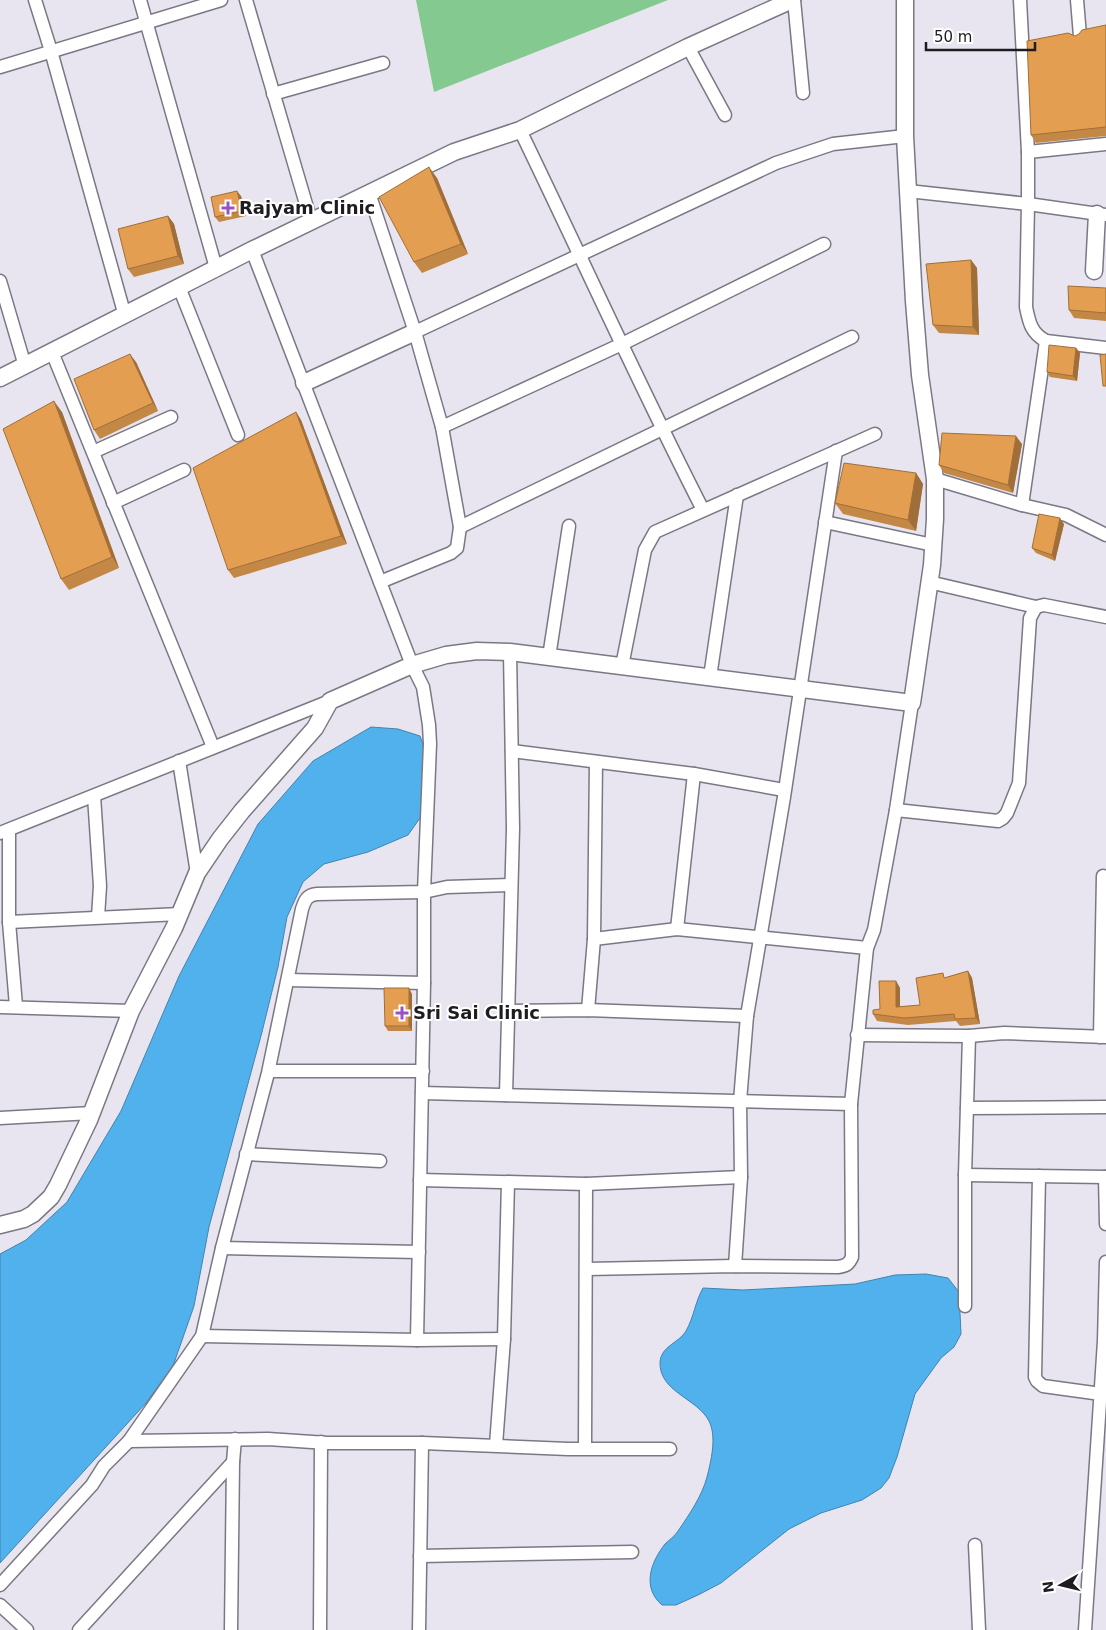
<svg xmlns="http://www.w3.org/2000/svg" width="1106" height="1630" viewBox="0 0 1106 1630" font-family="'DejaVu Sans',sans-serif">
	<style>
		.green { fill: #84ca90 }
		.water { fill: #51b1ec; stroke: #4184af }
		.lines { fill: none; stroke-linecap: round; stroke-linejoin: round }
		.minor-casing { stroke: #7a7883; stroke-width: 15 }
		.tertiary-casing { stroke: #7a7883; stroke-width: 19 }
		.minor { stroke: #fff; stroke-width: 12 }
		.tertiary { stroke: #fff; stroke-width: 16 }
		.wall { fill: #c48846 }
		.shaded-wall { fill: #a06f39 }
		.building { fill: #e49e51; stroke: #a06f39 }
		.poi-dot { fill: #9752c6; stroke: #fff; stroke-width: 2 }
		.labels { text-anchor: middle; stroke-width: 4; stroke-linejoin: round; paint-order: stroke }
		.poi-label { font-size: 18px; font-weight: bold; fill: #1d1c20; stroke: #fff; text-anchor: start }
	</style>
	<rect width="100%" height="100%" fill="#e8e5f1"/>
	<path class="green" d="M 416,0 L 668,0 L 434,92 Z"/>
	<g class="water">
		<path d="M 371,727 L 398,729 L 420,736 L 427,755 L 425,811 L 408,835 L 368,852 L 324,864 L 303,882 L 287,917 L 278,967 L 262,1032 L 209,1227 L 194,1306 L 173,1366 L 146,1403 L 0,1563 L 0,1254 L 26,1240 L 67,1202 L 121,1111 L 179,976 L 258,824 L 313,761 Z"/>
		<path d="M 926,1274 L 948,1278 L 959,1292 L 961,1334 L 954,1347 L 941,1358 L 915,1394 L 897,1457 L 889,1478 L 881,1488 L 862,1500 L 821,1513 L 789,1529 L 721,1583 L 698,1595 L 676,1605 L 662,1605 C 642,1588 650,1563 665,1544 C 669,1540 675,1536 678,1531 C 689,1515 702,1496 707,1477 C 711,1461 717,1437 709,1421 C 697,1398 659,1392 660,1362 C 661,1346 679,1343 686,1331 C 694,1317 695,1302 703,1288 L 743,1290 L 855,1284 L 895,1275 Z"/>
	</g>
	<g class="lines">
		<defs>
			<g id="minor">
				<path d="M 35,0 L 51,51 L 125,316"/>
				<path d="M 140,0 L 216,268"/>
				<path d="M 246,0 L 311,221"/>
				<path d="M 794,0 L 803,93"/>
				<path d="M 1020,0 L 1028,152 L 1028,204 L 1026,307 C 1029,322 1031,333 1046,341 L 1106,348"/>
				<path d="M 1077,0 L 1080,36"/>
				<path d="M 688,47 L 725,115"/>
				<path d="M 0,67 L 221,0"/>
				<path d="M 273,94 L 383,63"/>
				<path d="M 520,130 C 581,256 639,385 703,510"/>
				<path d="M 1028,152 L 1106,144"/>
				<path d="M 908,191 L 1028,204 L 1106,215"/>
				<path d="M 369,193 L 415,332 L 442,427 L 460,527 L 457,548 L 451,553 L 380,582"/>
				<path d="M 252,250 L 412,665 L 423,687 L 429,725 L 430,744 L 424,892 L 424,983 L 417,1340"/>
				<path d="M 0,281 L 25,366"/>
				<path d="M 179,287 L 238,435"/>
				<path d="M 415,332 L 776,163 L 833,144 L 905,136"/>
				<path d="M 52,352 L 213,747"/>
				<path d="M 442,427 L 622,344 L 824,244"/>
				<path d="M 93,452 L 171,417"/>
				<path d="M 935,479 L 1022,505 L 1066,515 L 1106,535"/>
				<path d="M 113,503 L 184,470"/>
				<path d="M 1022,505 L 1046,341"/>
				<path d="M 825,522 L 933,545"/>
				<path d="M 460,527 L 852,337"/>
				<path d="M 929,582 L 1036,607"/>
				<path d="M 549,657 L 569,526"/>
				<path d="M 622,666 L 645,550 L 655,532 L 875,434"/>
				<path d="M 710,677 L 737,495"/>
				<path d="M 512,751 L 694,774 L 784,790"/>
				<path d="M 179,761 L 197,873"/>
				<path d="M 94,796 L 100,886 L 98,917"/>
				<path d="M 896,810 L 998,821 L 1003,818 L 1007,813 L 1019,783 L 1030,618 L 1036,607 L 1044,605 L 1106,617"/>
				<path d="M 9,830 L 9,922 L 16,1006"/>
				<path d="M 0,833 L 330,701"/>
				<path d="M 9,922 L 180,914"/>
				<path d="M 677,929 L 694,774"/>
				<path d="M 594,939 L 677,929 L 867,948"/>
				<path d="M 288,980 L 424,983"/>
				<path d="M 0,1007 L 131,1011"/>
				<path d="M 588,1010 L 594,939 L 596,762"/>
				<path d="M 508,1011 L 588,1010 L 747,1016"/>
				<path d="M 857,1035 L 969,1036 L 1004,1033 L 1106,1037"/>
				<path d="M 1100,1037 L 1103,876"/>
				<path d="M 269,1071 L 423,1071"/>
				<path d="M 422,1093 L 851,1104"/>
				<path d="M 506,1095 L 513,828 L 510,652"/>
				<path d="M 967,1108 L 1106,1107"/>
				<path d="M 0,1118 L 92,1113"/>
				<path d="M 246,1154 L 380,1161"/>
				<path d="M 965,1175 L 1106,1177"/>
				<path d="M 1039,1176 L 1035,1377 L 1037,1381 L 1043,1386 L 1101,1394"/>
				<path d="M 1105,1177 L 1106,1224"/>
				<path d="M 420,1180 L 586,1184 L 741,1177"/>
				<path d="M 222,1248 L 419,1252"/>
				<path d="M 735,1266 L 741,1177 L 740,1101 L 747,1016 L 784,797 L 836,451"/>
				<path d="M 587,1269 L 735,1266 L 838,1267 C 846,1266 849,1264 852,1257 L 851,1104 L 867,948 L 874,930 L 896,810 L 912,703"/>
				<path d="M 965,1306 L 965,1175 L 969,1036"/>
				<path d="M 202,1336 L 417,1340 L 504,1339"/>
				<path d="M 129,1441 L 268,1439 L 327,1443 L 422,1443 L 568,1449 L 670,1449"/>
				<path d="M 496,1445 L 504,1339 L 508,1182"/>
				<path d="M 585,1447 L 586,1184"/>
				<path d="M 975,1545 L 979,1630"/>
				<path d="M 420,1556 L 632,1552"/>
				<path d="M 0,1585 L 92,1485 L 104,1466 L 129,1441 L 202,1336 L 222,1248 L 268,1073 L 302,909 C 305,900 307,895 317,894 L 424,892 L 447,887 L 511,885"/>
				<path d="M 0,1605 L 27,1630"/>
				<path d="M 79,1630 L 233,1462"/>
				<path d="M 231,1630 L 233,1462 L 235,1439"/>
				<path d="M 320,1630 L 321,1442"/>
				<path d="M 419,1630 L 422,1443"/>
				<path d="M 1085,1630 L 1104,1341 L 1106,1262"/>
			</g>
			<g id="tertiary">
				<path d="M 1094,271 L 1097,214"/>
				<path d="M 0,378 L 252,250 L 454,152 L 520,130 L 688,47 L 792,0"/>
				<path d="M 304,383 L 415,332"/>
				<path d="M 0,1225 L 24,1219 L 33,1214 L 51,1197 L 58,1185 L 89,1120 L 131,1011 L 174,928 L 197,873 L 220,839 L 242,811 L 315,728 L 330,701 L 412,665 L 446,655 L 477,651 L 510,652 L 912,703 L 932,565 L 935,519 L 935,479 L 920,375 L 914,301 L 905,136 L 905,0"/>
			</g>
		</defs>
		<use href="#minor" class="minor-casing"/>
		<use href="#tertiary" class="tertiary-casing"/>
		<use href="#minor" class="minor"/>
		<use href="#tertiary" class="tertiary"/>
	</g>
	<g class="wall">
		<path d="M 1106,25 L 1106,136 L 1036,143 L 1031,135 L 1075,36 Z"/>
		<path d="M 437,178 L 468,254 L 422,273 L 414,262 Z"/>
		<path d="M 241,196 L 246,216 L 219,222 L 215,217 Z"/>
		<path d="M 168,216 L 174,224 L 184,264 L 134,277 L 128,269 Z"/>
		<path d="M 971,260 L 977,268 L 979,335 L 939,333 L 933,325 Z"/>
		<path d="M 1106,288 L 1106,321 L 1074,318 L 1069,310 Z"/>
		<path d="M 1076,348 L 1080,353 L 1077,381 L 1050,377 L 1047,372 Z"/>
		<path d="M 136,362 L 158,411 L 100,439 L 94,430 Z"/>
		<path d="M 62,412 L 119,568 L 69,590 L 61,579 Z"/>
		<path d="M 296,412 L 301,420 L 347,544 L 234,578 L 228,570 Z"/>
		<path d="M 1022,444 L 1013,493 L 944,473 L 939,465 Z"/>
		<path d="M 916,473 L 923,484 L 916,531 L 843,514 L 835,503 Z"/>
		<path d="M 1064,524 L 1055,561 L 1036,553 L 1032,548 Z"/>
		<path d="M 968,971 L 972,978 L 980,1024 L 960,1026 L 956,1021 L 908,1025 L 877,1021 L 873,1014 L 880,1009 L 896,981 L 900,988 L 900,1007 L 920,1005 L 947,977 Z"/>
		<path d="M 412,994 L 412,1031 L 388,1031 L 385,1026 Z"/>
	</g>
	<g class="shaded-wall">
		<path d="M 429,167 L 437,178 L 468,254 L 461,244 Z"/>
		<path d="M 237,191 L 241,196 L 246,216 L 242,211 Z"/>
		<path d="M 168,216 L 174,224 L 184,264 L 178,256 Z"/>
		<path d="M 971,260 L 977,268 L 979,335 L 973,327 Z"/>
		<path d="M 1076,348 L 1080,353 L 1077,381 L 1073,376 Z"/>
		<path d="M 130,354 L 136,362 L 158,411 L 153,403 Z"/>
		<path d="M 54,401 L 62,412 L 119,568 L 112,557 Z"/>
		<path d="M 296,412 L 301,420 L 347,544 L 341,536 Z"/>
		<path d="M 1016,436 L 1022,444 L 1013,493 L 1008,485 Z"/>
		<path d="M 916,473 L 923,484 L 916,531 L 908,520 Z"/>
		<path d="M 1060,518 L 1064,524 L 1055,561 L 1052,555 Z"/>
		<path d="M 968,971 L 972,978 L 980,1024 L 976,1018 Z"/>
		<path d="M 896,981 L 900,988 L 900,1014 L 896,1007 Z"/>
		<path d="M 409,988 L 412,994 L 412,1031 L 409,1026 Z"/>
	</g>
	<g class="building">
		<path d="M 1106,25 L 1106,127 L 1031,135 L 1027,41 L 1068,33 L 1075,36 L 1079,34 L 1082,30 Z"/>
		<path d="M 429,167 L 461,244 L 414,262 L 379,197 Z"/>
		<path d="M 237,191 L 242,211 L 215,217 L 211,197 Z"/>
		<path d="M 168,216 L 178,256 L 128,269 L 118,229 Z"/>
		<path d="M 971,260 L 973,327 L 933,325 L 926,264 Z"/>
		<path d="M 1068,286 L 1106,288 L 1106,313 L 1069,310 Z"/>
		<path d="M 1049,345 L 1076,348 L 1073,376 L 1047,372 Z"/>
		<path d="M 130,354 L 153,403 L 94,430 L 74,379 Z"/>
		<path d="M 1106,354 L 1106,386 L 1103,386 L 1100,355 Z"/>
		<path d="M 54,401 L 112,557 L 61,579 L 3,429 Z"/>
		<path d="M 296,412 L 341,536 L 228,570 L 193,468 Z"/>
		<path d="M 942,433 L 1016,436 L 1008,485 L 939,465 Z"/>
		<path d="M 844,463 L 916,473 L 908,520 L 835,503 Z"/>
		<path d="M 1039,514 L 1060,518 L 1052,555 L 1032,548 Z"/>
		<path d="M 968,971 L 976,1018 L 955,1019 L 954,1014 L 904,1018 L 873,1014 L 873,1010 L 880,1009 L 879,981 L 896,981 L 896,1007 L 920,1005 L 916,978 L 943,973 L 944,978 Z"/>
		<path d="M 384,988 L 409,988 L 409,1026 L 385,1026 Z"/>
	</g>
	<g class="poi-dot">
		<path d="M225.5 200.5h5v5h5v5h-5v5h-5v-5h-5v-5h5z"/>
		<path d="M399.5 1005.5h5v5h5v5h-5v5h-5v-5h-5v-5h5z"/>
	</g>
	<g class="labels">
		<g class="poi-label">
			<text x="239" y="214">Rajyam Clinic</text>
			<text x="413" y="1019">Sri Sai Clinic</text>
		</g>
	</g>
	<g transform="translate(1061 1585) rotate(262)" stroke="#ffffff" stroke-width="4" paint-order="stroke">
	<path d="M0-4L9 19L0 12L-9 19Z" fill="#1d1c20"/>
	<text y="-8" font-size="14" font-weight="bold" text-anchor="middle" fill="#1d1c20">N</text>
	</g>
	<path d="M926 42v8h109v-8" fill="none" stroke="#1d1c20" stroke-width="2.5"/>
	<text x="934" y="42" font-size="15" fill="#1d1c20" stroke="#ffffff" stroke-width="4" paint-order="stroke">50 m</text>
</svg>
